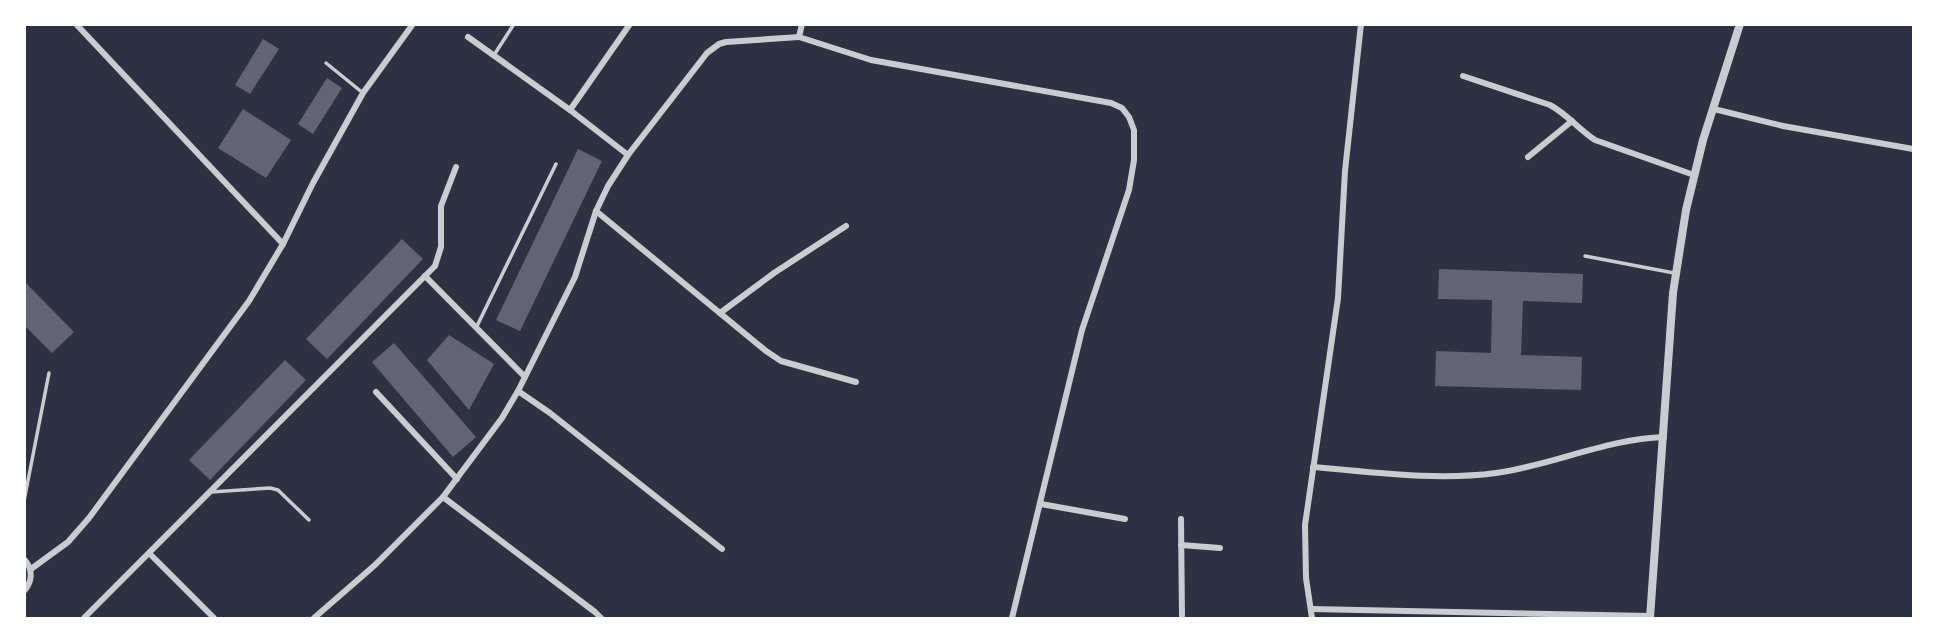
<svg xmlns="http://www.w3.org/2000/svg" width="1938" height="643" viewBox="0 0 1938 643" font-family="'Titillium Web',sans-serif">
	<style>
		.building { fill: #626471 }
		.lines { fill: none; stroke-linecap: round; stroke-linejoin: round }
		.service { stroke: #caccd0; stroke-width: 3.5 }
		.minor { stroke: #caccd0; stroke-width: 6 }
		.tertiary { stroke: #caccd0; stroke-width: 8 }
	</style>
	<rect width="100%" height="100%" fill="#2d3142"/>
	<g class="building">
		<path d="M 263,39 L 279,49 L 250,94 L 235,85 Z"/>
		<path d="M 327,78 L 342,88 L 313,134 L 298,124 Z"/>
		<path d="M 243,109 L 291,140 L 266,178 L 218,148 Z"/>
		<path d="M 578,149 L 602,161 L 520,331 L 496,320 Z"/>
		<path d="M 402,239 L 423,259 L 327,359 L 306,339 Z"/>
		<path d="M 1439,269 L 1583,274 L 1582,303 L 1523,301 L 1521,355 L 1582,357 L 1581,390 L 1435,386 L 1436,351 L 1491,353 L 1492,300 L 1438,299 Z"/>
		<path d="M 24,281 L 74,332 L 52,353 L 24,325 Z"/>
		<path d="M 449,335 L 494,364 L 469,410 L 427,360 Z"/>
		<path d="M 394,343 L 476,437 L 453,457 L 372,362 Z"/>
		<path d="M 285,360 L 306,380 L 210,480 L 189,460 Z"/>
	</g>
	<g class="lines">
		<g class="service">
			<path d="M 494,55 L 514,24"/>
			<path d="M 326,63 L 363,93"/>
			<path d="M 1585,256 L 1674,273"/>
			<path d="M 477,326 L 556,164"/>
			<path d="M 211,492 L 270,488 L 278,490 L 309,520"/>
			<path d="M 24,501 L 49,373"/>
		</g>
		<g class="minor">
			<path d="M 76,24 L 283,244"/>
			<path d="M 802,24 L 799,37 L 871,60 L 1111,103 L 1122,108 L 1129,117 L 1134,130 L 1134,160 L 1129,190 L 1082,330 L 1012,618"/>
			<path d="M 468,37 L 570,110 L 628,155"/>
			<path d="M 1463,76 L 1550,105 C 1567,114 1578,129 1595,140 L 1694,175"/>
			<path d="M 1714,109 L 1783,126 L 1913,149"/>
			<path d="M 570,110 L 630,24"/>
			<path d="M 1528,157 L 1572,121"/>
			<path d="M 596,211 L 766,351 L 781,361 L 856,382"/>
			<path d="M 425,276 L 525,377"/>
			<path d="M 720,313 L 774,273 L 846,226"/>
			<path d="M 518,391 L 550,413 L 722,549"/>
			<path d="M 376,392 L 457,479"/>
			<path d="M 1313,467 C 1373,472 1436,481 1496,473 C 1553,465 1606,439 1664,437"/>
			<path d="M 443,497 L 595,612 L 601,618"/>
			<path d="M 1041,504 L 1125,519"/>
			<path d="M 1181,519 L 1182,618"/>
			<path d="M 1181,545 L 1220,548"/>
			<path d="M 150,554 L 214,618"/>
			<path d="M 24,559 C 33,569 33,581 24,591"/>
			<path d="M 31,569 L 68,542 L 89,518 L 249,301 L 283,244 L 313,183 L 363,93 L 413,24"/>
			<path d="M 1311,609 L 1651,616"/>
			<path d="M 84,618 L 435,266 L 441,247 L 441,206 L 456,167"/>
			<path d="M 314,618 L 375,565 L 443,497 L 502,418 L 518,391 L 575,277 L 596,211 L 608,186 L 628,155 L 707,53 L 719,44 L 726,42 L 799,37"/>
			<path d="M 1312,618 L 1306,578 L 1305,525 L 1338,298 L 1345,171 L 1361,24"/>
		</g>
		<path class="tertiary" d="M 1650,618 L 1673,293 L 1686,210 L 1703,140 L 1740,24"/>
	</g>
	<rect width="1938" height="643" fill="none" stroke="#ffffff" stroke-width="52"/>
</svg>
